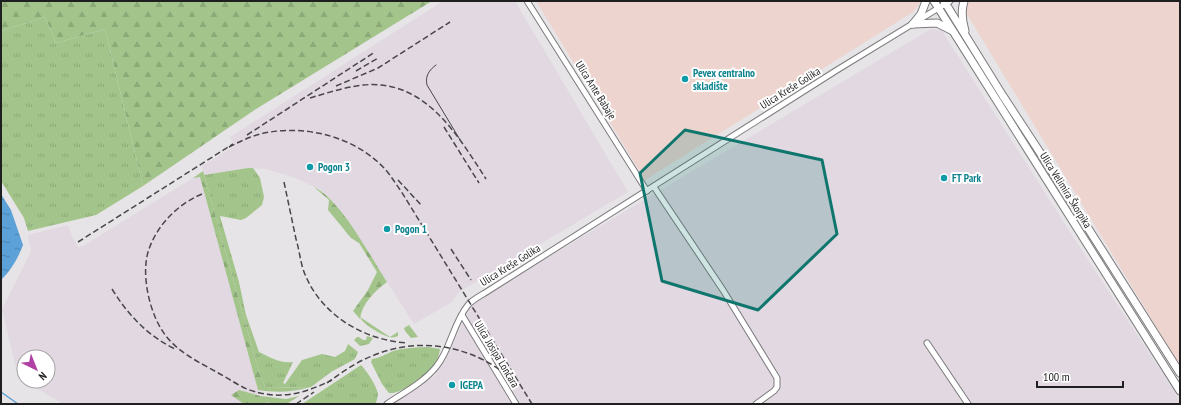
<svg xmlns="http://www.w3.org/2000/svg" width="1181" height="405" viewBox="0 0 1181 405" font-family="'PT Sans Narrow',sans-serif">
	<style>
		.commercial { fill: #eed4cf }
		.built { fill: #e1d8e1; fill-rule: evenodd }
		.grass { fill: url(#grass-tufts) }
		.forest { fill: url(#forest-firs) }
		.water { fill: url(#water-ripples) }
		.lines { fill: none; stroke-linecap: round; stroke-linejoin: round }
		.stream { stroke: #5ca2d8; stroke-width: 1.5 }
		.minor-casing { stroke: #7c7a7c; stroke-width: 7 }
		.secondary-casing { stroke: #7c7a7c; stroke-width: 9 }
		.minor { stroke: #fff; stroke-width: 5 }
		.secondary { stroke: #fff; stroke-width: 7 }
		.tram { stroke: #494749; stroke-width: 1 }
		.rail { stroke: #494749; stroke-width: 1.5; stroke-dasharray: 6 3; stroke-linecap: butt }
		.marked { fill: #0f766e; fill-opacity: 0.2; stroke: #0f766e; stroke-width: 3; stroke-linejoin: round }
		.culture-dot { fill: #0f9aa8; stroke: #fff; stroke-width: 1.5 }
		.labels { text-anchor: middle; stroke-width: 4; stroke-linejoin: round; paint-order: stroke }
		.culture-label { font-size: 11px; font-weight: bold; fill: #0d838f; stroke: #fff; text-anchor: start }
		.street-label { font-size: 11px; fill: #201f20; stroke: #fff }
	</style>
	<defs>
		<pattern id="grass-tufts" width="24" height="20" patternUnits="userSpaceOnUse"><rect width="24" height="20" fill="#a3c58b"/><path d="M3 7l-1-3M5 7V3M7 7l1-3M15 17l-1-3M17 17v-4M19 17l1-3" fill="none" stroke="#8ca978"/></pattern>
		<pattern id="forest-firs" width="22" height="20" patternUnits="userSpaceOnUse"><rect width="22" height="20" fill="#a3c58b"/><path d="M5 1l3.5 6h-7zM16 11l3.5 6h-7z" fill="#8ca978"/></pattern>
		<pattern id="water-ripples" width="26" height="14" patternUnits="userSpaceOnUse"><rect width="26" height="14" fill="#5ca2d8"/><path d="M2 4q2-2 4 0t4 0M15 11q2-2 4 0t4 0" fill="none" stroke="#4c83af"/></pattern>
	</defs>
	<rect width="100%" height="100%" fill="#e6e4e6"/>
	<g class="commercial">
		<path d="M 536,1 L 920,1 L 920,3 L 913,12 L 645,180 Z"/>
		<path d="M 959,1 L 1180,1 L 1180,366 Z"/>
	</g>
	<g class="built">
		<path d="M 443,1 L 515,1 L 628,192 L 459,292 L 452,302 L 414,324 L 355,232 L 333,202 L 321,190 L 295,178 L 266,169 L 248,168 L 204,175 L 202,166 L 235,146 L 230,137 Z"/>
		<path d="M 931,29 L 942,31 L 1082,251 L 1174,391 L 1180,404 L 393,404 L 435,376 L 450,349 L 473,302 Z"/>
		<path d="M 200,176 L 260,397 L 247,404 L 63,404 L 18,377 L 2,309 L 31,251 L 28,235 L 68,225 L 72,236 L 78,247 L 83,246 L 193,178 ZM 24,357 L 48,357 L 48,381 L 24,381 Z"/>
	</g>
	<g class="grass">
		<path d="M 45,17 L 56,43 L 105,29 L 143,186 L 96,215 L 28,231 L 24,218 L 1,181 L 1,31 Z"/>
		<path d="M 248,168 L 253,168 L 260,178 L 264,197 L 262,205 L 246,218 L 241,220 L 220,216 L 239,282 L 246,315 L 259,352 C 270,357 280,364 293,362 L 283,383 L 285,384 L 302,360 L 322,354 L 335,357 L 345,351 L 348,344 L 358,352 L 355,359 L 331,372 L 311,387 L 270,388 L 265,386 L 259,372 L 204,175 Z"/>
		<path d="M 360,317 L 390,337 L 398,332 L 398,336 C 396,337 392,338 389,337 C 382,335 362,324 360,317 Z"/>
		<path d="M 409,325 L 418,337 L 411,338 L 405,331 L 404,328 Z"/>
		<path d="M 367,336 L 373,338 L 369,344 L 360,346 L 354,340 L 357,337 L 359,337 L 363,340 L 366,340 Z"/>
		<path d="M 428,347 L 440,349 C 439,354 438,360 435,364 C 427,374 401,395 389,393 L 382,384 L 371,362 L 372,359 C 380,358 386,354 393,351 C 404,348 416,347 428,347 Z"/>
		<path d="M 361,365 C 367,372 376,384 378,394 C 378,397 376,401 376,404 L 302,404 Z"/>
		<path d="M 260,396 L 286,399 L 299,396 C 296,398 292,401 288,403 C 280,405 263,405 260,396 Z"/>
	</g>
	<g class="forest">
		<path d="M 1,1 L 432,1 L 256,109 L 143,186 L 105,29 L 56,43 L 45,17 L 1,31 Z"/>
		<path d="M 203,171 L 259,372 L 265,386 L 270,388 L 311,387 C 293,392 277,393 258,390 L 200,177 L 193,178 Z"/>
		<path d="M 314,187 C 341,200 370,256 387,282 C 375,291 362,303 360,319 L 353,311 L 368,290 L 377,272 L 359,243 L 351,238 L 328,210 L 329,200 Z"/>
		<path d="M 239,390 L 260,396 L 261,398 L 269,404 L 244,404 L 231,395 Z"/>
	</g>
	<path class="water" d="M 1,194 L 11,210 L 23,245 C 18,258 12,269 2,279 Z"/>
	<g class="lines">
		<path class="stream" d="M 1,392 L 18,404"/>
		<defs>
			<g id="minor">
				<path d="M 527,1 L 647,191"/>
				<path d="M 654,187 L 723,290 L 777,378 L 777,387 L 774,391 L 756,404"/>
				<path d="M 462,315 L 516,404"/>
				<path d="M 927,343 L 968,404"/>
				<path d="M 387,404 C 403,393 423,383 436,367 C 451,349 453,323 468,305 C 473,299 482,295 488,291 L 837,70 L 950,1"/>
			</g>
			<g id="secondary">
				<path d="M 934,1 L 1180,391"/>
				<path d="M 944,1 L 1003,96 L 1039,151 L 1180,373"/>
				<path d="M 964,1 C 961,11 962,21 965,31"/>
				<path d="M 913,24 L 937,23 L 951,30"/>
				<path d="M 913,24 L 921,14 L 926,1"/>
			</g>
		</defs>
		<use href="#minor" class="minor-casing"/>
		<use href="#secondary" class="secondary-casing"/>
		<use href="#minor" class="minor"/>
		<use href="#secondary" class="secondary"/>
		<path class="tram" d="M 436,65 C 429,70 425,76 427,85 L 462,143"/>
		<g class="rail">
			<path d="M 356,71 L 378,58"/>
			<path d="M 336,86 L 378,68 L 450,22"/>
			<path d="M 310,98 C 327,93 345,87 363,85 C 425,79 457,134 486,179"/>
			<path d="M 444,127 L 479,183"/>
			<path d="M 247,135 L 375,52"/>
			<path d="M 229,147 C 239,142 249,137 260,134 C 302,124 352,135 383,167 C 390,174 395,183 401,191 L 532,404"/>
			<path d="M 398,180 L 422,206"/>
			<path d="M 284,182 C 288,201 292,220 296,239 C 299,249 300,259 303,269 C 318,313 362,340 407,343"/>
			<path d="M 202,194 C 178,204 158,224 149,249 C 140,274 150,316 166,336 C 180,354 201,363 220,374 C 229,379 238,385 247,389 C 278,401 303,394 332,380"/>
			<path d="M 78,242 L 233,144"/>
			<path d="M 451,249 L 471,280"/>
			<path d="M 112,289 C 128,315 148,336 175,349"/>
			<path d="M 327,383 C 341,373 356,362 372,356 C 421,335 477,346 516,383"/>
			<path d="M 296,404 L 314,392"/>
		</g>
	</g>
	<path class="marked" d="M 685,130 L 822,160 L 837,234 L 758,310 L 662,281 L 640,173 Z"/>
	<g class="culture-dot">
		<circle cx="685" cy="79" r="4"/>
		<circle cx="310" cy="167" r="4"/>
		<circle cx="944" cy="178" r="4"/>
		<circle cx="387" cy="229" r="4"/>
		<circle cx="452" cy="385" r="4"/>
	</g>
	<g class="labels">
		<g class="culture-label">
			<text x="693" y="77">Pevex centralno<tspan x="693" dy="13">skladište</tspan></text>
			<text x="318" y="171">Pogon 3</text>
			<text x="952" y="182">FT Park</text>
			<text x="395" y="233">Pogon 1</text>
			<text x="460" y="389">IGEPA</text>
		</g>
		<g class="street-label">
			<text transform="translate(790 88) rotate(-32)" y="4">Ulica Kreše Golika</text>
			<text transform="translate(596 90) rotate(58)" y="4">Ulica Ante Babaje</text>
			<text transform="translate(1066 190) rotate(58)" y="4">Ulica Velimira Škorpika</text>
			<text transform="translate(510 265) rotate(-32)" y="4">Ulica Kreše Golika</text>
			<text transform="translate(497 354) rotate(59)" y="4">Ulica Josipa Lončara</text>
		</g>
	</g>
	<rect width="1181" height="405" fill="none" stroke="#201f20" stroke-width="4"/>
	<g transform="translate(36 369) rotate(137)"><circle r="19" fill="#ffffff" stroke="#a6a5a6"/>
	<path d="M0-3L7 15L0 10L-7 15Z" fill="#af42a2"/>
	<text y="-6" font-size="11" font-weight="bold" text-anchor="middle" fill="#201f20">N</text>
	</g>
	<path d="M1037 381v6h86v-6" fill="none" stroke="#201f20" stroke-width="2"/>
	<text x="1043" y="381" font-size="12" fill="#201f20" stroke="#ffffff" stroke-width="3" paint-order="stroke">100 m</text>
</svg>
